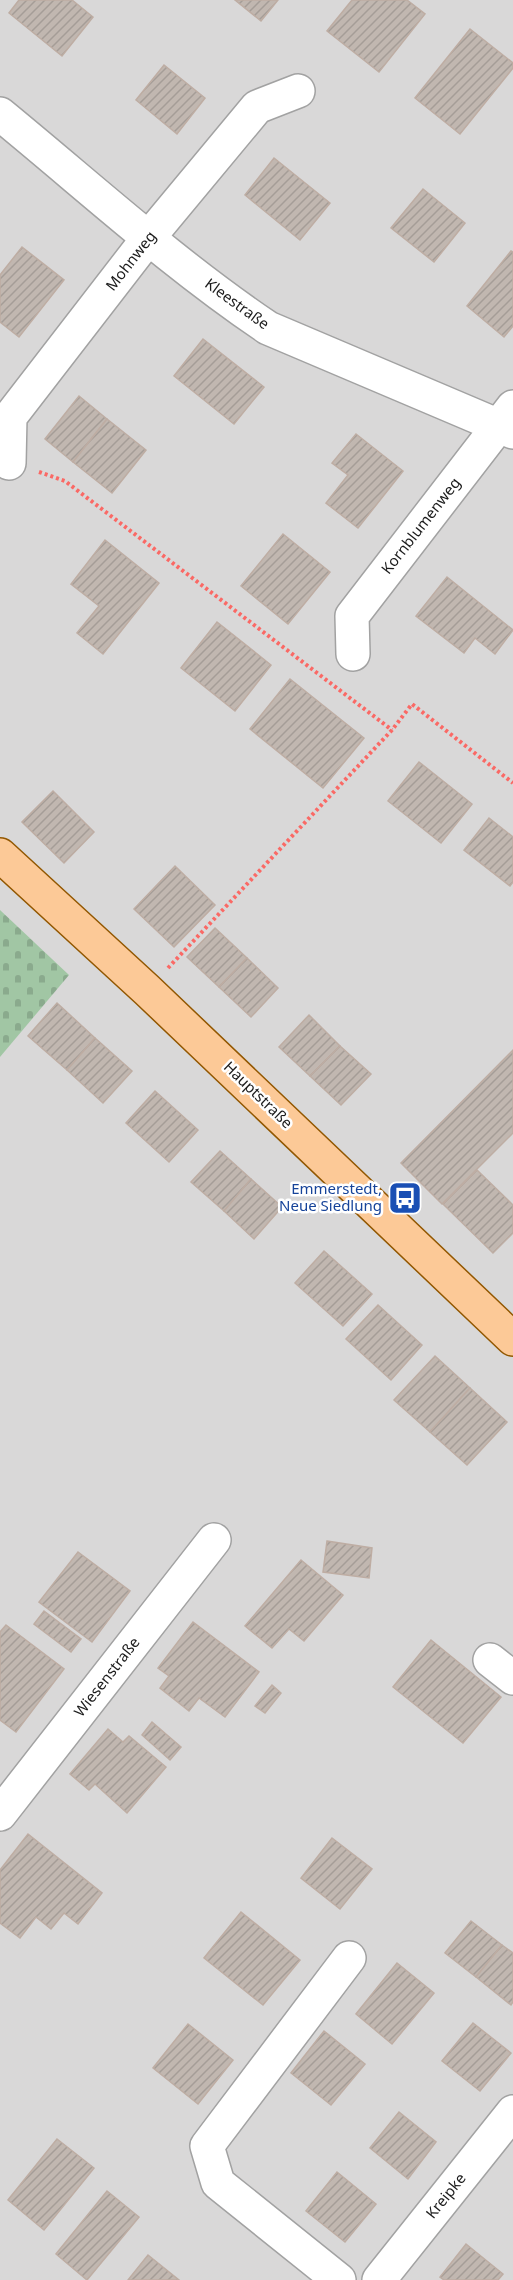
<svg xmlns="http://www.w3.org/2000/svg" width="513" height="2280" viewBox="0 0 513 2280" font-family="'Noto Sans',sans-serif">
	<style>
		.residential { fill: #d9d8d8 }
		.cemetery { fill: url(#cemetery-stones) }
		.building { fill: url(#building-hatch); stroke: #beada3; stroke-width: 1.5 }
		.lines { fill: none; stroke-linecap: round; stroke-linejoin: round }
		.minor-casing { stroke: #a2a2a2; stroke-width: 36 }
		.major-casing { stroke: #925700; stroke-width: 36 }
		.path { stroke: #fa6965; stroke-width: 4; stroke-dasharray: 3 3; stroke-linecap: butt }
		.minor { stroke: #fff; stroke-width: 33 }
		.major { stroke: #fcc997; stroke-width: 33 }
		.labels { text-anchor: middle; stroke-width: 5; stroke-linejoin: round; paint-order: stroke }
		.street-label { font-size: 15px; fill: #1b1b1b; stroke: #fff }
		.transit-label { font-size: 15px; fill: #164399; stroke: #fff; text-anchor: end }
	</style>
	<defs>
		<pattern id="cemetery-stones" width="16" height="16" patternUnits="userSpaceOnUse" patternTransform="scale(1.5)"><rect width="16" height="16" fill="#a1c6a4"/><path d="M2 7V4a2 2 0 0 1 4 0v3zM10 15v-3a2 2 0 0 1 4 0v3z" fill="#8aaa8d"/></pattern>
		<pattern id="building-hatch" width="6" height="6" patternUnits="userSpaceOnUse" patternTransform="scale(1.5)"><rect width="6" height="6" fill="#c1b7b0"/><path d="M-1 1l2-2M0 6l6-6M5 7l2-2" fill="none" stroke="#a59d97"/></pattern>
	</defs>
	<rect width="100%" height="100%" fill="#ede8e0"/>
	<rect class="residential" x="0" y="0" width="513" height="2280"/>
	<path class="cemetery" d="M 0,910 L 69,975 L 0,1057 Z"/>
	<g class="building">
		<path d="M 19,0 L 72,0 L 93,17 L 62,56 L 9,13 Z"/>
		<path d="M 235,0 L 278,0 L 261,21 Z"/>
		<path d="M 352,0 L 407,0 L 425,14 L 379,72 L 327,31 Z"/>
		<path d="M 470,29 L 513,63 L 513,68 L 460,134 L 415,98 Z"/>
		<path d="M 164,65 L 205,98 L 177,134 L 136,100 Z"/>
		<path d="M 274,158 L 330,203 L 300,240 L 245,195 Z"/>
		<path d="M 423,189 L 465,223 L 434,262 L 391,228 Z"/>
		<path d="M 22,247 L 64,280 L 19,337 L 0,322 L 0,275 Z"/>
		<path d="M 511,251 L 513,252 L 513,326 L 504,337 L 467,306 Z"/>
		<path d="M 203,339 L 264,387 L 234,424 L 174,376 Z"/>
		<path d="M 79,396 L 107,419 L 73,462 L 45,439 Z"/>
		<path d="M 107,419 L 146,450 L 112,493 L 73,462 Z"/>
		<path d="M 356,434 L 403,471 L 358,528 L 326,503 L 348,475 L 332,463 Z"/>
		<path d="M 283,534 L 330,572 L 288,624 L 241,586 Z"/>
		<path d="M 105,540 L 159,583 L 103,654 L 77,633 L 99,606 L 71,584 Z"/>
		<path d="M 447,577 L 513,630 L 495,654 L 475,638 L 464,653 L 416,616 Z"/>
		<path d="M 217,622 L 271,665 L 235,711 L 181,668 Z"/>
		<path d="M 290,679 L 364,738 L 323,788 L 250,729 Z"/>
		<path d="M 419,762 L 472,804 L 441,843 L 388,801 Z"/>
		<path d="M 53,791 L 94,832 L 64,863 L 22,822 Z"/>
		<path d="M 489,818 L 513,837 L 513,882 L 510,886 L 464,850 Z"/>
		<path d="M 175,866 L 215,905 L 174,947 L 134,909 Z"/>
		<path d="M 215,928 L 247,958 L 219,987 L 187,957 Z"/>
		<path d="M 247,958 L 278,988 L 251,1017 L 219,987 Z"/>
		<path d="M 57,1003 L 95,1038 L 67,1070 L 28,1036 Z"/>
		<path d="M 309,1015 L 340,1046 L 310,1076 L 279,1047 Z"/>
		<path d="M 95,1038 L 132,1071 L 103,1103 L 67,1070 Z"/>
		<path d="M 340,1046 L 371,1074 L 341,1105 L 310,1076 Z"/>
		<path d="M 513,1050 L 513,1133 L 442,1204 L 401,1163 Z"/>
		<path d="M 155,1091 L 198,1130 L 169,1162 L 126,1123 Z"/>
		<path d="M 220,1151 L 251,1179 L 224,1211 L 191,1182 Z"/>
		<path d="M 477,1170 L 513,1205 L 513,1233 L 493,1253 L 443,1204 Z"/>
		<path d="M 251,1179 L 282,1207 L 254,1239 L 224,1211 Z"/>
		<path d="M 324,1251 L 372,1294 L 343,1326 L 295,1283 Z"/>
		<path d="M 378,1305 L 422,1345 L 391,1380 L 346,1339 Z"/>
		<path d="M 435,1356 L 470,1388 L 430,1432 L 394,1400 Z"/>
		<path d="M 470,1388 L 507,1422 L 467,1465 L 430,1432 Z"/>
		<path d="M 327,1541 L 372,1548 L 369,1578 L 323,1572 Z"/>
		<path d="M 78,1552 L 130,1591 L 92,1642 L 39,1602 Z"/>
		<path d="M 301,1560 L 343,1595 L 304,1641 L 289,1629 L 272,1648 L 245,1626 Z"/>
		<path d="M 44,1611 L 81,1639 L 71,1652 L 34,1624 Z"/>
		<path d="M 193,1622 L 259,1672 L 225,1717 L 199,1698 L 189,1711 L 160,1688 L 169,1676 L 158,1668 Z"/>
		<path d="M 6,1625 L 64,1669 L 16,1732 L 0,1720 L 0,1632 Z"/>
		<path d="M 431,1640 L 501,1697 L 463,1743 L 393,1687 Z"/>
		<path d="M 272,1685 L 281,1693 L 265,1713 L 255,1706 Z"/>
		<path d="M 152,1722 L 181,1747 L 170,1760 L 142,1735 Z"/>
		<path d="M 108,1729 L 123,1742 L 129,1736 L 166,1767 L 127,1813 L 95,1784 L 89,1790 L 70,1774 Z"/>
		<path d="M 28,1834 L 102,1893 L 78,1924 L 64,1913 L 51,1929 L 36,1917 L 20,1938 L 0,1923 L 0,1870 Z"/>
		<path d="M 332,1838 L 372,1869 L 340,1909 L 301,1878 Z"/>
		<path d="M 241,1912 L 300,1960 L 263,2005 L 204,1958 Z"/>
		<path d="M 471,1921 L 502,1945 L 476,1977 L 445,1953 Z"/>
		<path d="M 502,1945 L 513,1953 L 513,2002 L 511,2005 L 476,1977 Z"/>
		<path d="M 397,1963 L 434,1993 L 392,2044 L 356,2014 Z"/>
		<path d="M 473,2023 L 511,2053 L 480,2091 L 442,2061 Z"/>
		<path d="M 188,2024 L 233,2060 L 198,2104 L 153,2068 Z"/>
		<path d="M 324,2031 L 365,2064 L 331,2105 L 291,2073 Z"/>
		<path d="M 399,2112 L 436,2142 L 408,2179 L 370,2148 Z"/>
		<path d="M 57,2139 L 94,2168 L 44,2230 L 8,2200 Z"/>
		<path d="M 337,2172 L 376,2204 L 345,2242 L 306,2211 Z"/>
		<path d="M 107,2191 L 139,2217 L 87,2280 L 56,2254 Z"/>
		<path d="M 466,2244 L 503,2274 L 498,2280 L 444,2280 L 440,2277 Z"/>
		<path d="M 148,2255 L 179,2280 L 128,2280 Z"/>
	</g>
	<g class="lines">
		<defs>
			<g id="minor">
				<path d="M 0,114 C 88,186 173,264 268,328 L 513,432"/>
				<path d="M 9,463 L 10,417 L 149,237 L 257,107 L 298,91"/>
				<path d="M 353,654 L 352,616 L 513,407"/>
				<path d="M 490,1660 L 513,1678"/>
				<path d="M 0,1814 L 214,1540"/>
				<path d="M 339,2280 L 218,2183 L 207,2146 L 349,1958"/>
				<path d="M 379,2280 L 513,2112"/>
			</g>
			<path id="major" d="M 0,855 L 147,990 L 513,1339"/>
		</defs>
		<use href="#minor" class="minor-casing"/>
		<use href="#major" class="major-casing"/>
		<g class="path">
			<path d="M 39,472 L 65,481 L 392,730"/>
			<path d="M 168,968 L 392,730 L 412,704 L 513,783"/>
		</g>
		<use href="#minor" class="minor"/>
		<use href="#major" class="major"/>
	</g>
	<defs>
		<symbol id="bus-square" viewBox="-11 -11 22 22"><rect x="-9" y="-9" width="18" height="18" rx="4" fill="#1a4fb4" stroke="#fff"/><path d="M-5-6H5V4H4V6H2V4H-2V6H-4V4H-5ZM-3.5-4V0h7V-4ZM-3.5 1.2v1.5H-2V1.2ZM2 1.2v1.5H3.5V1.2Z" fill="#fff"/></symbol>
	</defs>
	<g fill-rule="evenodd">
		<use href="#bus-square" x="386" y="1179" width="38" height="38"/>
	</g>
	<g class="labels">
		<g class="street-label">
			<text transform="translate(131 261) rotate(-52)" y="5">Mohnweg</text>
			<text transform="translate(237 304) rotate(36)" y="5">Kleestraße</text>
			<text transform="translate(421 526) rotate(-52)" y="5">Kornblumenweg</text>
			<text transform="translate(258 1095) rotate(44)" y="5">Hauptstraße</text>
			<text transform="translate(107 1677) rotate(-52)" y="5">Wiesenstraße</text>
			<text transform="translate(446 2196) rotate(-51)" y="5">Kreipke</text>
		</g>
		<g class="transit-label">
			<text x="382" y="1194">Emmerstedt,<tspan x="382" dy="17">Neue Siedlung</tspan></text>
		</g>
	</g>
</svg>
